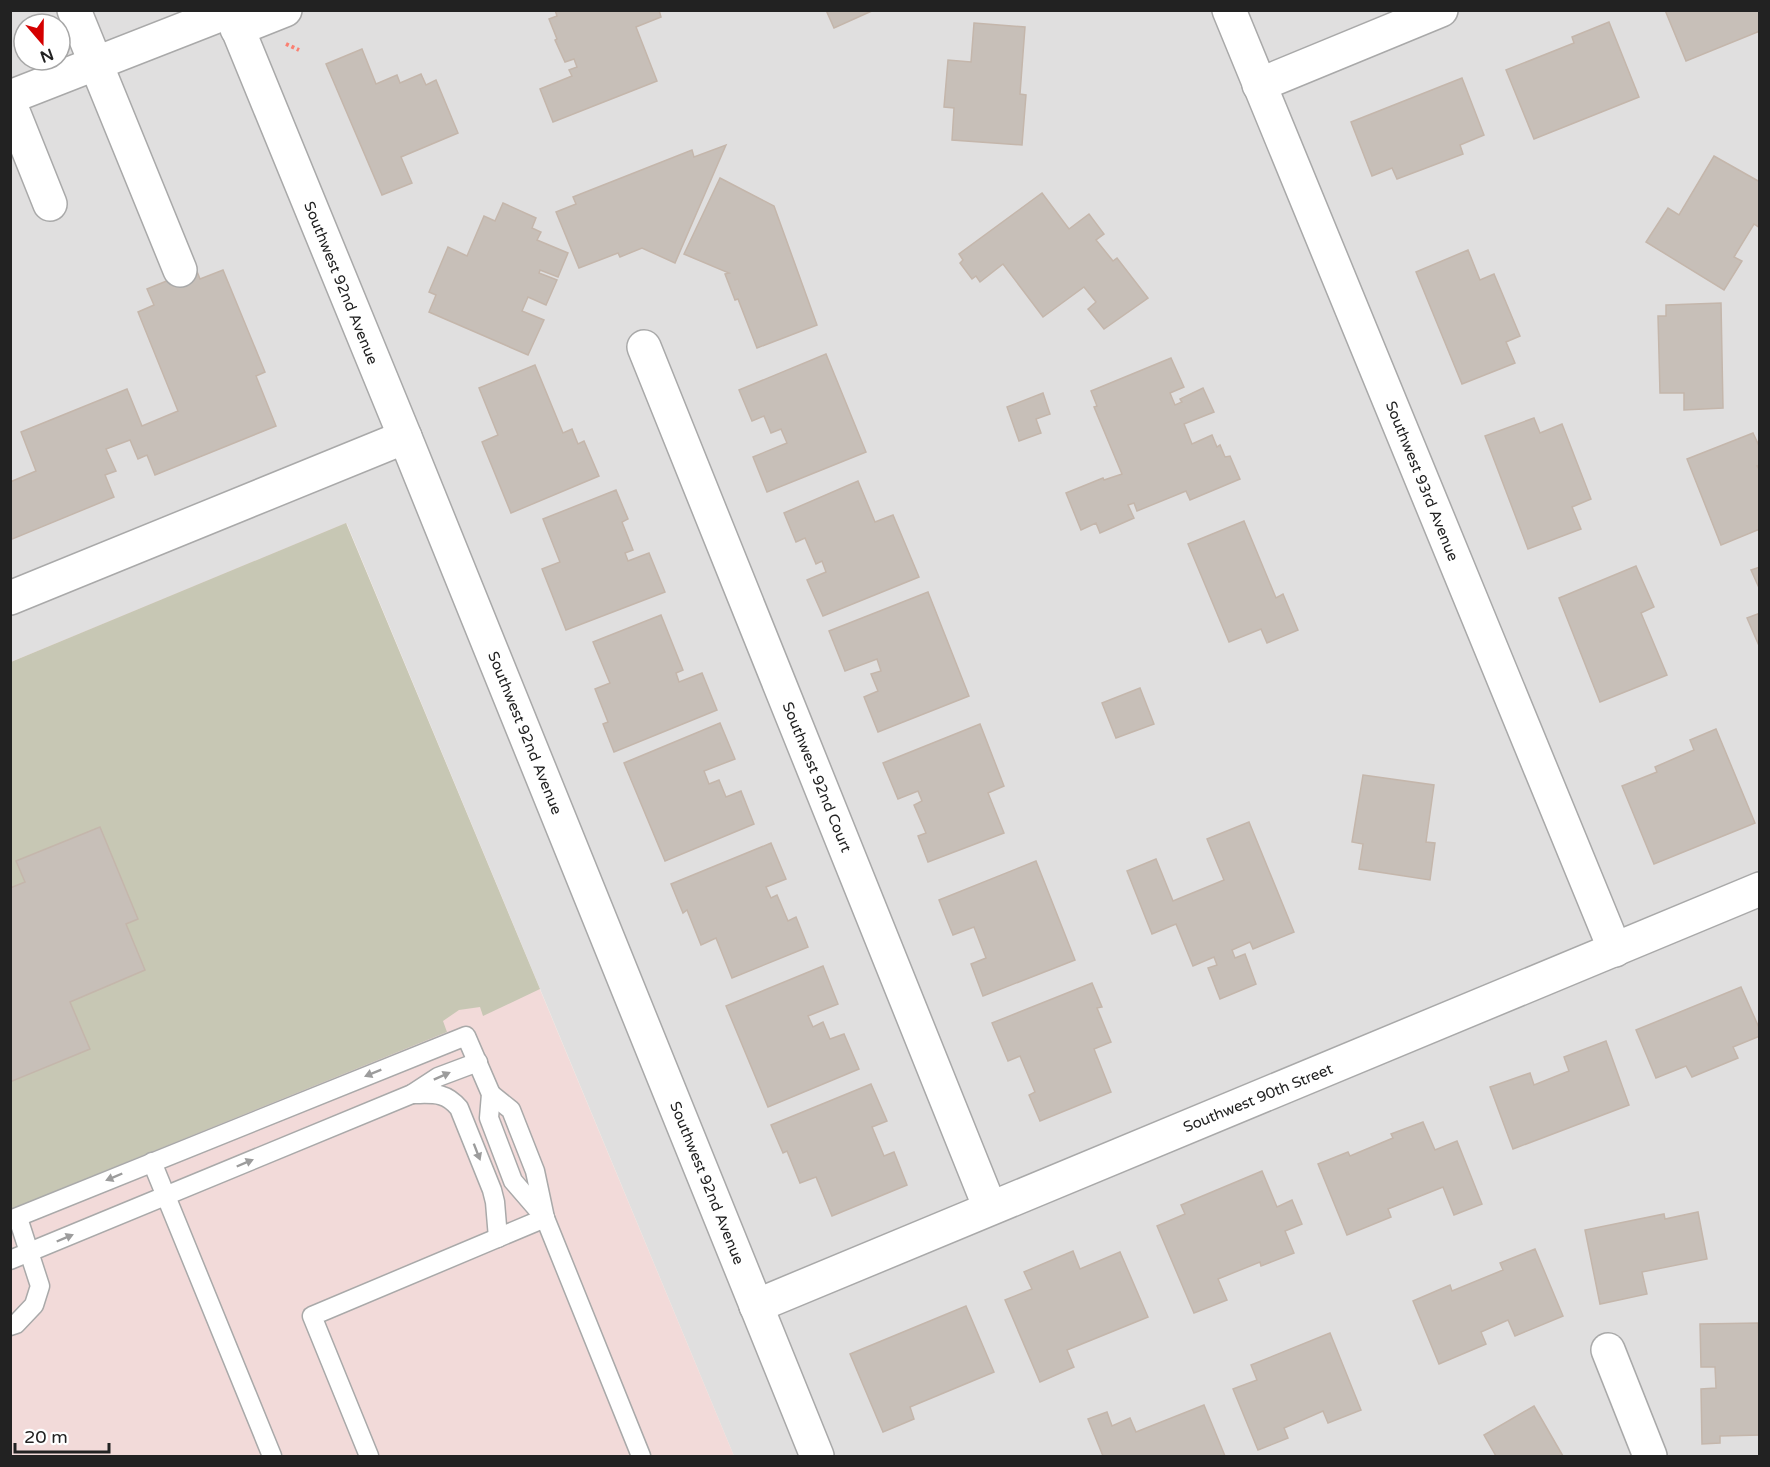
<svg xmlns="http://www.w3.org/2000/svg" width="1770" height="1467" viewBox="0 0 1770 1467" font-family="'Varela Round',sans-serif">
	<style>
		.residential { fill: #e0dfdf; fill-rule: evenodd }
		.commercial { fill: #f2dad9 }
		.construction { fill: #c7c7b4 }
		.building { fill: #c7bfb8; stroke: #c4b6ab; stroke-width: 1.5 }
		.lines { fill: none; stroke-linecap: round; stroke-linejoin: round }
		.service-casing { stroke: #a9a9a9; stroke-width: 21 }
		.minor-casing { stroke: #a9a9a9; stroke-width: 36 }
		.tertiary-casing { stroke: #a9a9a9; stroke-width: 36 }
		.path { stroke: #fa8072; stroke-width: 4; stroke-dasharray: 3 3; stroke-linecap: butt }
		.service { stroke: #fff; stroke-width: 18 }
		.minor { stroke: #fff; stroke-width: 33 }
		.tertiary { stroke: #fff; stroke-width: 33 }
		.oneway { fill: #9c9c9c }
		.labels { text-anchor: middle; stroke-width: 4.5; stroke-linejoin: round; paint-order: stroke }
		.street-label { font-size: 15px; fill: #222; stroke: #fff }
	</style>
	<rect width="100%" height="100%" fill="#f2efe9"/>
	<path class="residential" d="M 11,11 L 1759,11 L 1759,1456 L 734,1456 L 347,524 L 11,662 ZM 24,24 L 60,24 L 60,60 L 24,60 Z"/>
	<path class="commercial" d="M 346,523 L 734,1456 L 11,1456 L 11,662 Z"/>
	<path class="construction" d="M 346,523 L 540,989 L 483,1016 L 480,1007 L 459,1010 L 443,1021 L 447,1032 L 11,1209 L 11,662 Z"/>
	<g class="building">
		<path d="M 555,10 L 659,10 L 661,17 L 636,27 L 657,81 L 553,122 L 540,89 L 572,76 L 569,70 L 577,67 L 574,59 L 565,62 L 555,40 L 557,39 L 549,19 L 557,16 Z"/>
		<path d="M 826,10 L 874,10 L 834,28 Z"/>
		<path d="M 1665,10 L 1760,10 L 1760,31 L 1686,61 Z"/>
		<path d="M 1609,22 L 1639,97 L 1534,139 L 1506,70 L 1574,43 L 1572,37 Z"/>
		<path d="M 974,23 L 1025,27 L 1020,94 L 1026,95 L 1022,145 L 952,140 L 954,108 L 944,107 L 948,60 L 971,62 Z"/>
		<path d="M 362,49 L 376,84 L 397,75 L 400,83 L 421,74 L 426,85 L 436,80 L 458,133 L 401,157 L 412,183 L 382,195 L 326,64 Z"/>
		<path d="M 1462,78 L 1484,135 L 1460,145 L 1463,154 L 1397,179 L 1392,168 L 1372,176 L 1351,122 Z"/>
		<path d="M 726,145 L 675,263 L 642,248 L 620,257 L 618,253 L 579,268 L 556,212 L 576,204 L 573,197 L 692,150 L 694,157 Z"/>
		<path d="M 1714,156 L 1760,182 L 1760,228 L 1754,224 L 1734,257 L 1742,261 L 1724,290 L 1646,242 L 1668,208 L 1679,215 Z"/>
		<path d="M 720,178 L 774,206 L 817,325 L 757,348 L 738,299 L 735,300 L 725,274 L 729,273 L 684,254 Z"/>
		<path d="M 1042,193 L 1069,229 L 1089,214 L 1104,234 L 1096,240 L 1113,261 L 1117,258 L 1148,298 L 1104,329 L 1088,309 L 1096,302 L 1084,287 L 1043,317 L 1003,264 L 980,282 L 976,276 L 972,279 L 960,263 L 963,260 L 959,254 Z"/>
		<path d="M 503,203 L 536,218 L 532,228 L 541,232 L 537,240 L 568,253 L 558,277 L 540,270 L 539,273 L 557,280 L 546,305 L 528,297 L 522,311 L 544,320 L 528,355 L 429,312 L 436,295 L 429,292 L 448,247 L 467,256 L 484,216 L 495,221 Z"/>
		<path d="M 1468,250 L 1480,280 L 1494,274 L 1520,336 L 1506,342 L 1515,363 L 1462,384 L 1416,272 Z"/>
		<path d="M 196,269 L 200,279 L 223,270 L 265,372 L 256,376 L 276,426 L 155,475 L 147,455 L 138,459 L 130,440 L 106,449 L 116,471 L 105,475 L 114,497 L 10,540 L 10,482 L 36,471 L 21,432 L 127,389 L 142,426 L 178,411 L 138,312 L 154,305 L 147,289 Z"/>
		<path d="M 1721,303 L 1723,408 L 1684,410 L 1684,393 L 1660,393 L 1658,316 L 1666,316 L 1666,305 Z"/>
		<path d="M 826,354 L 866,452 L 767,492 L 753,457 L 787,443 L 781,429 L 771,433 L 764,416 L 752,421 L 739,390 Z"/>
		<path d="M 1171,358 L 1184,387 L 1170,393 L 1175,405 L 1182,402 L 1180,399 L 1203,388 L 1214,412 L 1184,424 L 1192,444 L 1212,435 L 1217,447 L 1220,445 L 1225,457 L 1230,456 L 1240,479 L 1190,500 L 1186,491 L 1137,511 L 1134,503 L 1128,505 L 1134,518 L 1100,533 L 1096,523 L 1081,530 L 1066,493 L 1103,478 L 1104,480 L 1122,474 L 1094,407 L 1097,406 L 1091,391 Z"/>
		<path d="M 535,365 L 563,433 L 572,429 L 578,444 L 584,441 L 599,476 L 511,513 L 482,442 L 498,435 L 479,388 Z"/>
		<path d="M 1043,393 L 1050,414 L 1036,419 L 1041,433 L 1019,441 L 1007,407 Z"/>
		<path d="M 1534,418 L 1540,433 L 1562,424 L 1591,499 L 1572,507 L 1581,529 L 1528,549 L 1485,436 Z"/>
		<path d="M 1753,433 L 1760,448 L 1760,465 L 1757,466 L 1760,471 L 1760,529 L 1721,545 L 1687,459 Z"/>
		<path d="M 858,481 L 875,522 L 893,515 L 919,577 L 823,616 L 807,580 L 826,572 L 822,561 L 816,564 L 805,538 L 796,542 L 784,513 Z"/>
		<path d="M 616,490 L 628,519 L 622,522 L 633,550 L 625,553 L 628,561 L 649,553 L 665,592 L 566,630 L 542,569 L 560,562 L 543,519 Z"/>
		<path d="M 1244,521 L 1276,598 L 1283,594 L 1298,630 L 1267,643 L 1261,629 L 1229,642 L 1188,544 Z"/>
		<path d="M 1636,566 L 1654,607 L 1641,613 L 1667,675 L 1600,702 L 1559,598 Z"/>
		<path d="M 1760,567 L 1760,590 L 1751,570 Z"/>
		<path d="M 928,592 L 969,696 L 878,732 L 864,697 L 878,691 L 871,674 L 881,671 L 877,659 L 845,671 L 829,631 Z"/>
		<path d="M 1760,613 L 1760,648 L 1747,618 Z"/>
		<path d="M 661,615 L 683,670 L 676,673 L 679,682 L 702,673 L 717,710 L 614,752 L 603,724 L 608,722 L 595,689 L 610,683 L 593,642 Z"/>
		<path d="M 1140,688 L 1154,724 L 1116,738 L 1102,703 Z"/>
		<path d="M 720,723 L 735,759 L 704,771 L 709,784 L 719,780 L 726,797 L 741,791 L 754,824 L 665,861 L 624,763 Z"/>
		<path d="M 980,724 L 1004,786 L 988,793 L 1004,833 L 928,862 L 918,836 L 926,833 L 914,805 L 922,801 L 918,791 L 898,799 L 883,763 Z"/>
		<path d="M 1716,729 L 1755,823 L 1654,864 L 1622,786 L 1657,772 L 1655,767 L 1694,750 L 1690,740 Z"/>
		<path d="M 1363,775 L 1434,785 L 1426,842 L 1435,843 L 1430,880 L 1359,869 L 1363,844 L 1352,842 Z"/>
		<path d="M 1249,822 L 1294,932 L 1253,949 L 1250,942 L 1232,950 L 1235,958 L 1245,954 L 1256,984 L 1220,999 L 1208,968 L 1217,965 L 1214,957 L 1193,966 L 1176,924 L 1152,934 L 1127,871 L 1156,859 L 1173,901 L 1224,880 L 1207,839 Z"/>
		<path d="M 100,827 L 138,919 L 126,924 L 145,970 L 70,1002 L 90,1049 L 10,1082 L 10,888 L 25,882 L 16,861 Z"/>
		<path d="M 771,843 L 786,879 L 766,887 L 771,898 L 777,895 L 788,921 L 796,917 L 808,947 L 732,978 L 716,938 L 701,945 L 687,910 L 683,913 L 671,884 Z"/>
		<path d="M 1036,861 L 1075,960 L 983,996 L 971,964 L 986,958 L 974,927 L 953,935 L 939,900 Z"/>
		<path d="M 823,966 L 838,1004 L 808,1016 L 813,1027 L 823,1022 L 830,1039 L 844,1034 L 859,1069 L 768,1107 L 726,1006 Z"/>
		<path d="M 1092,983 L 1102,1007 L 1097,1008 L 1111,1042 L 1094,1049 L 1111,1092 L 1040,1121 L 1029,1095 L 1035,1092 L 1020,1056 L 1008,1061 L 992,1023 Z"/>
		<path d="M 1741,987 L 1760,1030 L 1760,1036 L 1733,1047 L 1738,1058 L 1692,1077 L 1686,1066 L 1656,1078 L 1636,1030 Z"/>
		<path d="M 1606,1041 L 1629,1105 L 1513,1149 L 1490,1087 L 1530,1073 L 1534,1085 L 1569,1071 L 1564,1057 Z"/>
		<path d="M 871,1084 L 887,1121 L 872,1127 L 884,1156 L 894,1152 L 907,1185 L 832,1216 L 816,1177 L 800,1183 L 787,1151 L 783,1153 L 771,1125 Z"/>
		<path d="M 1423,1122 L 1435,1150 L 1457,1141 L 1482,1204 L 1454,1215 L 1443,1187 L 1388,1209 L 1391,1217 L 1347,1235 L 1318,1164 L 1348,1152 L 1350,1156 L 1393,1138 L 1391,1134 Z"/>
		<path d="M 1262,1171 L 1277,1207 L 1292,1200 L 1302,1224 L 1285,1231 L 1294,1253 L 1261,1266 L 1260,1262 L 1218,1279 L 1227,1300 L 1194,1313 L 1157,1226 L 1185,1214 L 1181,1205 Z"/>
		<path d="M 1698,1212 L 1707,1259 L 1642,1272 L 1647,1294 L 1600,1304 L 1585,1230 L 1664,1214 L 1665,1219 Z"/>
		<path d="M 1535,1249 L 1563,1316 L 1515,1336 L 1508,1320 L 1481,1332 L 1486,1344 L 1439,1364 L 1413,1301 L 1450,1285 L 1452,1291 L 1503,1270 L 1500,1263 Z"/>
		<path d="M 1073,1251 L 1080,1269 L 1120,1252 L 1148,1317 L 1067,1350 L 1074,1367 L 1040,1382 L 1005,1300 L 1032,1289 L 1024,1272 Z"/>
		<path d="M 966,1306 L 994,1372 L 910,1407 L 914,1419 L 883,1432 L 850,1354 Z"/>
		<path d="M 1758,1323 L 1760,1357 L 1759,1435 L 1720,1436 L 1720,1443 L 1702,1444 L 1701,1389 L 1716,1388 L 1715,1367 L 1701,1367 L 1700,1324 Z"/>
		<path d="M 1330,1333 L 1361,1410 L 1328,1423 L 1323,1411 L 1284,1428 L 1288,1438 L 1258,1450 L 1233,1389 L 1257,1380 L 1251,1365 Z"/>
		<path d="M 1204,1405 L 1225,1456 L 1103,1456 L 1088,1419 L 1107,1412 L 1112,1426 L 1130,1418 L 1136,1432 Z"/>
		<path d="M 1534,1406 L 1563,1456 L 1496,1456 L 1484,1435 Z"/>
	</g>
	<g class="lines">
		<defs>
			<g id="service">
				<path d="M 412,1094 C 432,1094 445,1091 459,1108 L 492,1190 L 495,1202 L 498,1238"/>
				<path d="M 491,1094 L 511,1110 L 535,1171 L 545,1218 L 641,1456"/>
				<path d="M 152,1162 L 272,1456"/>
				<path d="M 10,1220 L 466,1036 L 491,1094 L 489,1118 L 513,1181 L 545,1218"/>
				<path d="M 10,1260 L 412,1094 L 438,1077 L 478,1062"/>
				<path d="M 10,1326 L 16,1324 L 34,1305 L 40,1286 L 18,1218"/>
				<path d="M 369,1456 L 312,1316 L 545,1218"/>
			</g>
			<g id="minor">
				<path d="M 74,10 L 180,270"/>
				<path d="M 1229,10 L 1615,950"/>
				<path d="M 237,29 L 285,10"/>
				<path d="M 1259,85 L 1441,10"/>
				<path d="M 10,97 L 230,11"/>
				<path d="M 10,104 L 50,204"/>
				<path d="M 644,347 L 990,1208"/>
				<path d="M 10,598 L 405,437"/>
				<path d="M 756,1306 L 1760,889"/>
				<path d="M 1608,1350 L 1650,1456"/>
			</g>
			<path id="tertiary" d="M 230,10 L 405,437 L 817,1456"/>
		</defs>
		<use href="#service" class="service-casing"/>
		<use href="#minor" class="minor-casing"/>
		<use href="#tertiary" class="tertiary-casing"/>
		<path class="path" d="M 286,44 L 299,50"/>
		<use href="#service" class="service"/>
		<use href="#minor" class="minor"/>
		<use href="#tertiary" class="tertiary"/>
	</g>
	<defs><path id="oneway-solid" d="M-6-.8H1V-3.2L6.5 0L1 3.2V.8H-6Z" transform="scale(1.5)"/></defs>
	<g class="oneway">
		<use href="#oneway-solid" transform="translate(373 1073) rotate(158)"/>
		<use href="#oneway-solid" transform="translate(442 1076) rotate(-24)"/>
		<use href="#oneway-solid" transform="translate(477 1152) rotate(69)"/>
		<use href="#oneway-solid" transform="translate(245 1163) rotate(-23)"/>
		<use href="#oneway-solid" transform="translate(114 1177) rotate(157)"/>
		<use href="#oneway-solid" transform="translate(65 1238) rotate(-23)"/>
	</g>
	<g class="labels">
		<g class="street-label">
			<text transform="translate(341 283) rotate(68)" y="5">Southwest 92nd Avenue</text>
			<text transform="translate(1422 481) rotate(68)" y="5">Southwest 93rd Avenue</text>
			<text transform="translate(525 733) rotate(68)" y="5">Southwest 92nd Avenue</text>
			<text transform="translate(817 777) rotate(68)" y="5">Southwest 92nd Court</text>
			<text transform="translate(1258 1098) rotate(-22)" y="5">Southwest 90th Street</text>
			<text transform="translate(707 1183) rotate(68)" y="5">Southwest 92nd Avenue</text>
		</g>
	</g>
	<rect width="1770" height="1467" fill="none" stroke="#222222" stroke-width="24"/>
	<g transform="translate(42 42) rotate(160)"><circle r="28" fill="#ffffff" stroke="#a7a7a7" stroke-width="1.5"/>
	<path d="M0-4.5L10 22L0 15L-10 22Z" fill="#d40000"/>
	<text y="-9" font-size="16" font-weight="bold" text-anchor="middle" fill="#222222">N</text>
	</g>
	<path d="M15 1443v9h94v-9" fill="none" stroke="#222222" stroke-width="3"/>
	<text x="24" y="1443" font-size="18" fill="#222222" stroke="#ffffff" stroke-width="4.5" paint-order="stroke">20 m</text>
</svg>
